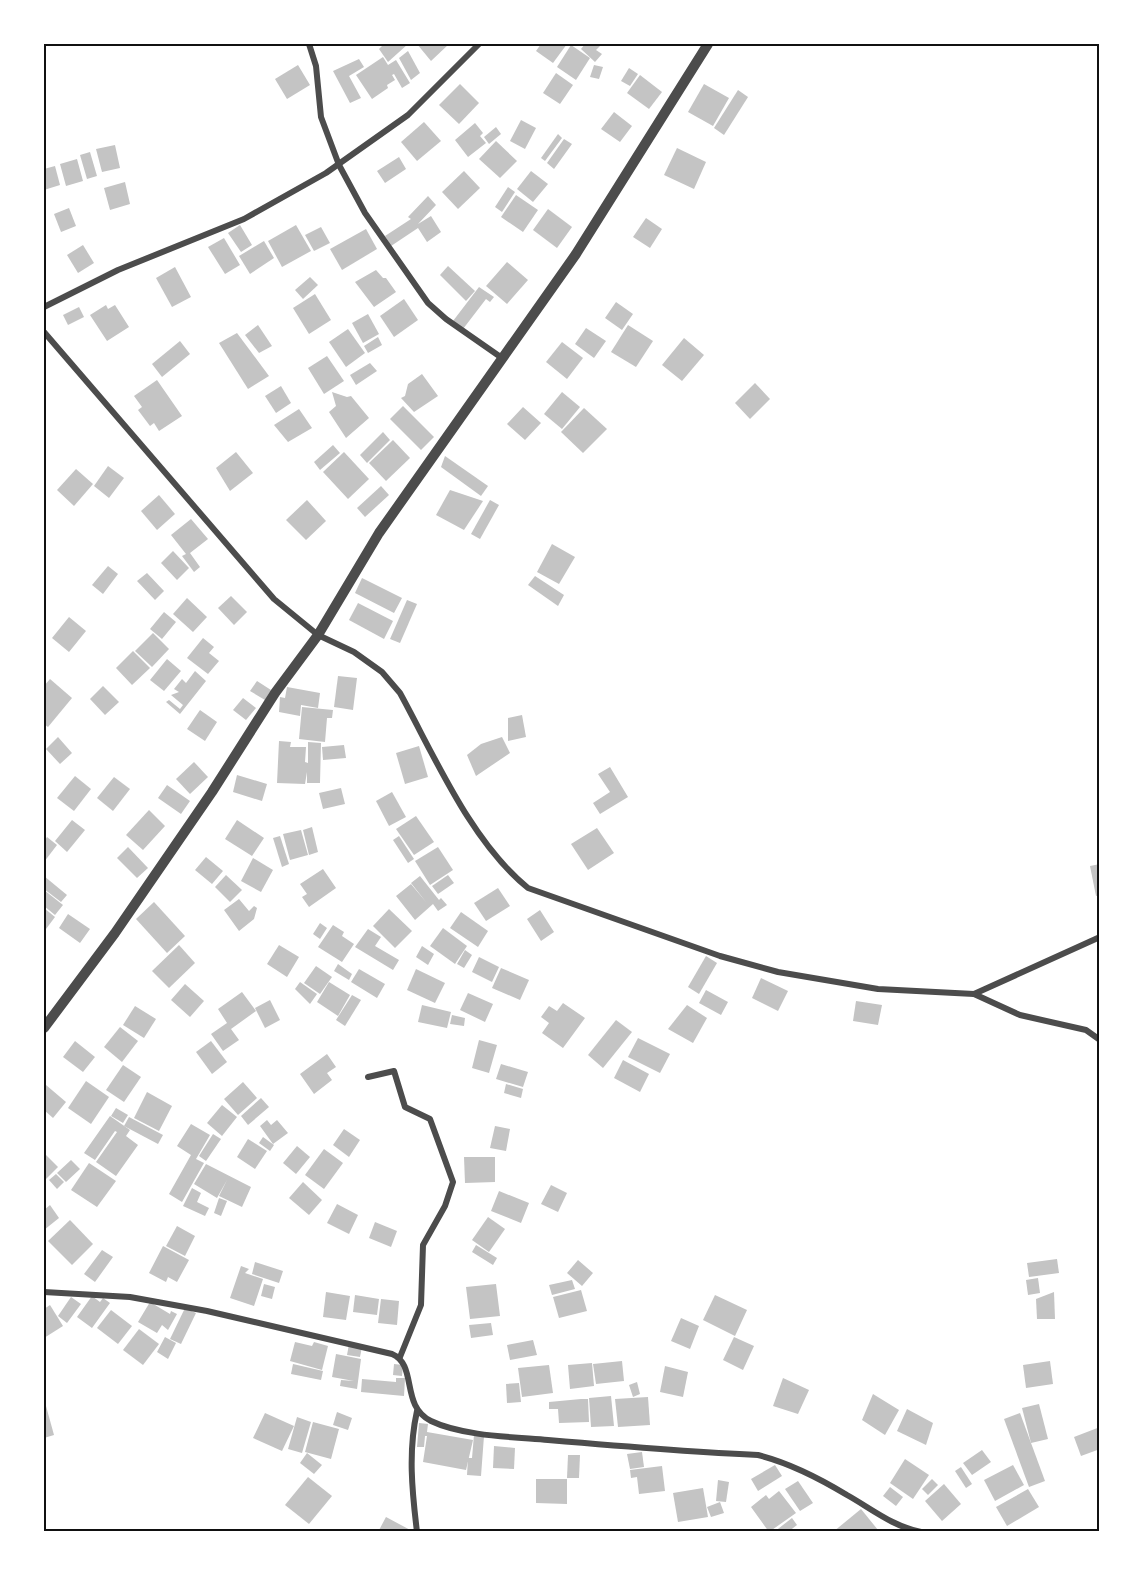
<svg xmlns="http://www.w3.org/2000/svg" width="1143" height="1575" viewBox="0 0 1143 1575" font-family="'Titillium Web',sans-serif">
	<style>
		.building { fill: #c4c4c4 }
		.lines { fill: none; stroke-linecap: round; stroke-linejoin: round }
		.minor { stroke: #4c4c4c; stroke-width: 6 }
		.tertiary { stroke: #4c4c4c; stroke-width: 10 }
		.neatline { fill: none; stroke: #111; stroke-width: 2 }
	</style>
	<rect width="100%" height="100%" fill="#fff"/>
	<g class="building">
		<path d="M 384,44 L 408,44 L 388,62 L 379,49 Z"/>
		<path d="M 417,44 L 449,44 L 431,61 Z"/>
		<path d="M 541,44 L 567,44 L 553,63 L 536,51 Z"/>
		<path d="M 585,44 L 600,46 L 596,50 L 602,54 L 595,62 L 581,49 Z"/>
		<path d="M 571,45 L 590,58 L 576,80 L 557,67 Z"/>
		<path d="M 408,51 L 420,73 L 411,80 L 399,58 Z"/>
		<path d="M 383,57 L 388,65 L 396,60 L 410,83 L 402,88 L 394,74 L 392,75 L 395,80 L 387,85 L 388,88 L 372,99 L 356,75 Z"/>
		<path d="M 359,59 L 364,67 L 349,76 L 361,98 L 350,103 L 333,71 Z"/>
		<path d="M 298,65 L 310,85 L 287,99 L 275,79 Z"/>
		<path d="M 594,65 L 603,67 L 599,79 L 590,77 Z"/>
		<path d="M 629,68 L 638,74 L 630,86 L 621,81 Z"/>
		<path d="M 556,73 L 573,85 L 560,104 L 543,93 Z"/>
		<path d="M 640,75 L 662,92 L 649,109 L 627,93 Z"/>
		<path d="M 460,84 L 479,103 L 459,124 L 439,105 Z"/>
		<path d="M 704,84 L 729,98 L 713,126 L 688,112 Z"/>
		<path d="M 738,90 L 748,97 L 724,135 L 714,128 Z"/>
		<path d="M 614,112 L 632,126 L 620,142 L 601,129 Z"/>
		<path d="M 521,120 L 536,128 L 525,149 L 510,141 Z"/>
		<path d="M 424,122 L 441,141 L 417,161 L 401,142 Z"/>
		<path d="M 475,123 L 483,133 L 480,136 L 486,143 L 468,157 L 455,140 Z"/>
		<path d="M 496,127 L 501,134 L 489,144 L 484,137 Z"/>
		<path d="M 558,134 L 562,138 L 545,161 L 541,158 Z"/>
		<path d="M 564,139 L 572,144 L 554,169 L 547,163 Z"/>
		<path d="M 496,141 L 517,161 L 500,178 L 479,159 Z"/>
		<path d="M 115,145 L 120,168 L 102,172 L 96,149 Z"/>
		<path d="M 677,148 L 706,162 L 694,189 L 664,175 Z"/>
		<path d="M 90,152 L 97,176 L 87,179 L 80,155 Z"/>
		<path d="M 399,157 L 406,169 L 385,183 L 377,171 Z"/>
		<path d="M 77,159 L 83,181 L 66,186 L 60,164 Z"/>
		<path d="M 55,166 L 60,185 L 44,190 L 44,169 Z"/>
		<path d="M 464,171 L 480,188 L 458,209 L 442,192 Z"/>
		<path d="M 531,171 L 548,184 L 533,202 L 517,189 Z"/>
		<path d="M 125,182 L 130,204 L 110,210 L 104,188 Z"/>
		<path d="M 508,187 L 515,192 L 502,212 L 495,207 Z"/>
		<path d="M 516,195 L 538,210 L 523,232 L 501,217 Z"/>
		<path d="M 428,196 L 436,205 L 418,224 L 431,216 L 441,232 L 427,242 L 418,228 L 391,246 L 385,236 L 411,219 L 408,217 Z"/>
		<path d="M 69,208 L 76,226 L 61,232 L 54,214 Z"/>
		<path d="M 548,209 L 572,227 L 557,248 L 533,230 Z"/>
		<path d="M 646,218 L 662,229 L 650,248 L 633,237 Z"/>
		<path d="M 240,225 L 252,245 L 241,252 L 228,233 Z"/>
		<path d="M 296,225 L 311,251 L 282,267 L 268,241 Z"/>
		<path d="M 321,227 L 330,243 L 314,251 L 305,235 Z"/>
		<path d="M 366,229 L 377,249 L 342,270 L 330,249 Z"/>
		<path d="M 224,238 L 240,265 L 225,274 L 208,247 Z"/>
		<path d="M 264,241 L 274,258 L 250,274 L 239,256 Z"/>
		<path d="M 83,245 L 94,263 L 78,273 L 67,255 Z"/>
		<path d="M 507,262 L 528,280 L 507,304 L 486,286 Z"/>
		<path d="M 448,266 L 475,291 L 466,301 L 440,275 Z"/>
		<path d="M 175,267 L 191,297 L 172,307 L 156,278 Z"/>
		<path d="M 376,270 L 383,278 L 386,278 L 396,292 L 374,307 L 355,282 Z"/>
		<path d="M 310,277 L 318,285 L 303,299 L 295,290 Z"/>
		<path d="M 479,287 L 494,297 L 490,302 L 486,299 L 463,329 L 453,321 Z"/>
		<path d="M 315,294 L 331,320 L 309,334 L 293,308 Z"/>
		<path d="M 404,299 L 418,320 L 394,337 L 380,316 Z"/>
		<path d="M 616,302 L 633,314 L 622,330 L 605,318 Z"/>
		<path d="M 106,305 L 108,309 L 115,305 L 129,327 L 107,341 L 90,315 Z"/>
		<path d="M 79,307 L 84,317 L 68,325 L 63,315 Z"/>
		<path d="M 368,314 L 379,334 L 363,343 L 352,323 Z"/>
		<path d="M 258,325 L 272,346 L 259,353 L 245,335 Z"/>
		<path d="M 628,325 L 653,341 L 636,367 L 611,352 Z"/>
		<path d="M 586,328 L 606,341 L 594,358 L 575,344 Z"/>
		<path d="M 348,329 L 365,353 L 346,367 L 329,342 Z"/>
		<path d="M 237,333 L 269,376 L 248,389 L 219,343 Z"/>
		<path d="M 378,337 L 382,345 L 368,353 L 364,346 Z"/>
		<path d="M 684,338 L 704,355 L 682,381 L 662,365 Z"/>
		<path d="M 180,341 L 190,354 L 162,377 L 152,364 Z"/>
		<path d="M 562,342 L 583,358 L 567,379 L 546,362 Z"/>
		<path d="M 327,356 L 344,381 L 324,394 L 308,368 Z"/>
		<path d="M 370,363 L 377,371 L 356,385 L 350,375 Z"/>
		<path d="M 422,374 L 438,396 L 414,412 L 401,398 L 405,396 L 408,384 Z"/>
		<path d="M 157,380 L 182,416 L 159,431 L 154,423 L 150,426 L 138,410 L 142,407 L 134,396 Z"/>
		<path d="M 755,383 L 770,399 L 750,419 L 735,403 Z"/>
		<path d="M 281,386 L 291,403 L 276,413 L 265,396 Z"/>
		<path d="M 332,392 L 347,397 L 351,396 L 369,418 L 346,438 L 329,412 L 336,406 Z"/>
		<path d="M 562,392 L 580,407 L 562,429 L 544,414 Z"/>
		<path d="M 403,406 L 434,437 L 421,450 L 390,419 Z"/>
		<path d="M 523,407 L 541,423 L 525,440 L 507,424 Z"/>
		<path d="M 584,408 L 607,429 L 583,453 L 561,432 Z"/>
		<path d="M 299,409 L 312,428 L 288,442 L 274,425 Z"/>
		<path d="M 383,432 L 390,440 L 367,463 L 360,455 Z"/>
		<path d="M 393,440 L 410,458 L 386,481 L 369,463 Z"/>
		<path d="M 333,445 L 340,453 L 320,470 L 314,462 Z"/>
		<path d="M 236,452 L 253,473 L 230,491 L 216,468 Z"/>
		<path d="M 344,452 L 369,479 L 348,499 L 323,472 Z"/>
		<path d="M 445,456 L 488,486 L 481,496 L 441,467 Z"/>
		<path d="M 108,466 L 124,478 L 109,498 L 94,486 Z"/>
		<path d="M 76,469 L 93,484 L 74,506 L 57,490 Z"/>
		<path d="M 381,486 L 389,495 L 365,517 L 357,508 Z"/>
		<path d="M 450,490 L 483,501 L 464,530 L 436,515 Z"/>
		<path d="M 159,495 L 175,514 L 157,530 L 141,511 Z"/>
		<path d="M 307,500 L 326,521 L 306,540 L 286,520 Z"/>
		<path d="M 490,500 L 499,505 L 480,539 L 471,534 Z"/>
		<path d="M 191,519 L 208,539 L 190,553 L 200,567 L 194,572 L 182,556 L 186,554 L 171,535 Z"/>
		<path d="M 552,544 L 575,557 L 559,584 L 537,572 Z"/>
		<path d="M 173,551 L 189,568 L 177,580 L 161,563 Z"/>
		<path d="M 108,566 L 118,574 L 103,594 L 92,585 Z"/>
		<path d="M 147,573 L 164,591 L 155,600 L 137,581 Z"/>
		<path d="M 535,576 L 564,595 L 558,606 L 528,585 Z"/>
		<path d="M 362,578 L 402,598 L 394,613 L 355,593 Z"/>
		<path d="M 231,596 L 247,612 L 234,625 L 218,608 Z"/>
		<path d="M 187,598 L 207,617 L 193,632 L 173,614 Z"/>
		<path d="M 407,600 L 417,604 L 400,643 L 390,639 Z"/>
		<path d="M 358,603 L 393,621 L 384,639 L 349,620 Z"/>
		<path d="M 164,612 L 176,622 L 162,639 L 150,629 Z"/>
		<path d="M 69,617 L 86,631 L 69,652 L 52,638 Z"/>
		<path d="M 153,633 L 169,649 L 152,667 L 135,651 Z"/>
		<path d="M 203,638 L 214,647 L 209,653 L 219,661 L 208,674 L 187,658 Z"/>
		<path d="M 133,651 L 150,668 L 132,685 L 116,668 Z"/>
		<path d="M 167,659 L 181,671 L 164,691 L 150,680 Z"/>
		<path d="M 195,671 L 206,681 L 180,714 L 166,702 L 169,700 L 180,709 L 183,705 L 171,695 L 179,692 L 174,689 L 182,679 L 186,683 Z"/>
		<path d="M 338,676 L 357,678 L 353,710 L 334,707 Z"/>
		<path d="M 50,679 L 72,698 L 48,727 L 44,724 L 44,686 Z"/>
		<path d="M 257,681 L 271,690 L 265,700 L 250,691 Z"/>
		<path d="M 103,686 L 119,702 L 105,715 L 90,699 Z"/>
		<path d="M 287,687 L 320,693 L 318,708 L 301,705 L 300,716 L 279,712 L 280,697 L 285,698 Z"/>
		<path d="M 243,698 L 256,708 L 246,720 L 233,710 Z"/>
		<path d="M 302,707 L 333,710 L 332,718 L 327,718 L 325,742 L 299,739 Z"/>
		<path d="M 200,710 L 217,722 L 205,741 L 187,729 Z"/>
		<path d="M 522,715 L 526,737 L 508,741 L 508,718 Z"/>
		<path d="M 58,737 L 72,753 L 60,764 L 46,749 Z"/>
		<path d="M 502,737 L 510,753 L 476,776 L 467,755 L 481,744 Z"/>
		<path d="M 279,741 L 291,742 L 290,747 L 306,747 L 305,762 L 308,763 L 308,742 L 321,743 L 320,783 L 307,783 L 307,772 L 305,784 L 277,783 Z"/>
		<path d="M 344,745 L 346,758 L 323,760 L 322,747 Z"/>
		<path d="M 419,746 L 428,777 L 405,784 L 396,753 Z"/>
		<path d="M 194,762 L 208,777 L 190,794 L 176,779 Z"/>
		<path d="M 610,767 L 628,797 L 600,814 L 593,803 L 610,792 L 598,774 Z"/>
		<path d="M 237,775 L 267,784 L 262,801 L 233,792 Z"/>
		<path d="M 75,776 L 91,789 L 74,811 L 57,798 Z"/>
		<path d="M 114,777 L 130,789 L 113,811 L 97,798 Z"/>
		<path d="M 167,785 L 190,801 L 181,814 L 158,798 Z"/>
		<path d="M 341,788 L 345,804 L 323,809 L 319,793 Z"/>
		<path d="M 392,792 L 406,817 L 389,826 L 376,801 Z"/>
		<path d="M 149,810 L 165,826 L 143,850 L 126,835 Z"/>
		<path d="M 416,816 L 434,842 L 414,855 L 396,829 Z"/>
		<path d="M 72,820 L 85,830 L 67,852 L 55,841 Z"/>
		<path d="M 237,820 L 264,838 L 252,856 L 225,839 Z"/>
		<path d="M 312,827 L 318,852 L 309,855 L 303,830 Z"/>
		<path d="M 597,828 L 614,853 L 588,870 L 571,844 Z"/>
		<path d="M 301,830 L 308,855 L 290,860 L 283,834 Z"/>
		<path d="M 280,836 L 289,864 L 282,867 L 273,838 Z"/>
		<path d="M 399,836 L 414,859 L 408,863 L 393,840 Z"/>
		<path d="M 47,837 L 57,845 L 44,862 L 44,842 Z"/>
		<path d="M 128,847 L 148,868 L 137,878 L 117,858 Z"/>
		<path d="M 438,847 L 453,870 L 430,885 L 415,861 Z"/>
		<path d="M 206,857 L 223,871 L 212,884 L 195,870 Z"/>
		<path d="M 253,858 L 273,870 L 261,892 L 241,881 Z"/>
		<path d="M 1100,864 L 1100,895 L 1096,896 L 1090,866 Z"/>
		<path d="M 323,869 L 336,888 L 309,907 L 302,897 L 307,894 L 300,884 Z"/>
		<path d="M 226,875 L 242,890 L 230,902 L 215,887 Z"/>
		<path d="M 448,875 L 454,883 L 438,894 L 432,886 Z"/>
		<path d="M 44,876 L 67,895 L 61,902 L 44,889 Z"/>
		<path d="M 420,876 L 439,900 L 441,898 L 447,905 L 438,911 L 433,904 L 415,920 L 396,896 L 411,884 L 426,902 L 411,883 Z"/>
		<path d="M 498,888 L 510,906 L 486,921 L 474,903 Z"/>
		<path d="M 44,890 L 63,905 L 55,915 L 44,906 Z"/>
		<path d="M 239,899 L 249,911 L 254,906 L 257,908 L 254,919 L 239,931 L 224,910 Z"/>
		<path d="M 154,902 L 185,936 L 167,953 L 136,919 Z"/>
		<path d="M 44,908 L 55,917 L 46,929 L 44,926 Z"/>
		<path d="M 389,909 L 412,931 L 395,948 L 373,926 Z"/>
		<path d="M 540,910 L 554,932 L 541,941 L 527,919 Z"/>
		<path d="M 461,912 L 488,931 L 478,947 L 450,928 Z"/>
		<path d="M 68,914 L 90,929 L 80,943 L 59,928 Z"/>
		<path d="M 320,923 L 327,928 L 320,939 L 313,934 Z"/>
		<path d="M 333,925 L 344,932 L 342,936 L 354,944 L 342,962 L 318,947 Z"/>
		<path d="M 443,928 L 467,946 L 455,964 L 430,946 Z"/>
		<path d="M 368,929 L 381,937 L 375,946 L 399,960 L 393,970 L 355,947 Z"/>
		<path d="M 179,945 L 195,963 L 169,988 L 152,971 Z"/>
		<path d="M 279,945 L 299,957 L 287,977 L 267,964 Z"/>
		<path d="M 422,946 L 434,954 L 428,965 L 416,957 Z"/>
		<path d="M 465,950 L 472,955 L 464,968 L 457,964 Z"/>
		<path d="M 706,956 L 717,963 L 699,994 L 688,987 Z"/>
		<path d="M 479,957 L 499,967 L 492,982 L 472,972 Z"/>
		<path d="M 338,964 L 352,974 L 349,980 L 334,971 Z"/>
		<path d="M 316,966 L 332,977 L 320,994 L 304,983 Z"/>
		<path d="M 501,968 L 529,980 L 520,1000 L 492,988 Z"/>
		<path d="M 359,969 L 385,984 L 377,998 L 351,982 Z"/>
		<path d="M 416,969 L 445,983 L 435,1003 L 407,990 Z"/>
		<path d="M 761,978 L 788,991 L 778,1011 L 752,998 Z"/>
		<path d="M 300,982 L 317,994 L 310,1004 L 295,989 Z"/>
		<path d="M 329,982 L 350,995 L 338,1016 L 317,1002 Z"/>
		<path d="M 185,984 L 204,1001 L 190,1017 L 171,1000 Z"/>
		<path d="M 706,990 L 728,1002 L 721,1015 L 699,1003 Z"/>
		<path d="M 242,992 L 256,1011 L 231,1029 L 239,1040 L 223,1051 L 211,1034 L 227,1023 L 218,1009 Z"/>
		<path d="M 468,993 L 493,1004 L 485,1022 L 460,1010 Z"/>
		<path d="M 352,995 L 361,1000 L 345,1026 L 336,1020 Z"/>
		<path d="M 270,1000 L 280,1020 L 265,1028 L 255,1008 Z"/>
		<path d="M 856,1001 L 882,1005 L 878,1025 L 853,1021 Z"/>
		<path d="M 563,1003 L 585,1018 L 563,1048 L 542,1033 L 549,1023 L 541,1017 L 549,1006 L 557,1011 Z"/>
		<path d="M 422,1005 L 451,1012 L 447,1028 L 418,1022 Z"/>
		<path d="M 687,1005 L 707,1018 L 693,1043 L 668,1029 Z"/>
		<path d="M 135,1006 L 156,1019 L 144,1038 L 123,1025 Z"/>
		<path d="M 452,1015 L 465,1018 L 464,1026 L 450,1024 Z"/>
		<path d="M 616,1020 L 632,1032 L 603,1068 L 588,1055 Z"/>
		<path d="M 120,1027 L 138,1041 L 122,1062 L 104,1047 Z"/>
		<path d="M 638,1038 L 670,1054 L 660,1073 L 628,1057 Z"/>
		<path d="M 479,1040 L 497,1045 L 489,1073 L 472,1068 Z"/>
		<path d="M 75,1041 L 95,1057 L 83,1072 L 63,1057 Z"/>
		<path d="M 211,1041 L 227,1062 L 212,1074 L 196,1052 Z"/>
		<path d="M 327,1054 L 336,1067 L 327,1073 L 332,1080 L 314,1094 L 300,1074 Z"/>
		<path d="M 623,1060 L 649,1074 L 640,1092 L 614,1078 Z"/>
		<path d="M 501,1064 L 528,1072 L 523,1087 L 496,1079 Z"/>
		<path d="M 123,1065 L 141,1077 L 124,1102 L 106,1090 Z"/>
		<path d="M 86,1081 L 109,1097 L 91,1124 L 68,1108 Z"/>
		<path d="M 243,1082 L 257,1098 L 238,1115 L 224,1099 Z"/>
		<path d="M 506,1084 L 523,1089 L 521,1098 L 504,1093 Z"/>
		<path d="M 46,1085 L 66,1102 L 53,1118 L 44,1110 Z"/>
		<path d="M 147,1092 L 172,1106 L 159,1131 L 134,1118 Z"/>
		<path d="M 261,1098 L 269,1107 L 248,1125 L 241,1116 Z"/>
		<path d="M 222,1105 L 237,1117 L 222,1136 L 207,1123 Z"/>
		<path d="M 116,1108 L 128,1115 L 123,1123 L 111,1116 Z"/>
		<path d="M 110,1116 L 130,1130 L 126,1136 L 138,1145 L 116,1176 L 96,1162 L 117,1132 L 115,1131 L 95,1160 L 84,1153 Z"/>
		<path d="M 129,1117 L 163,1135 L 158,1144 L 124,1126 Z"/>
		<path d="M 267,1120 L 271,1125 L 277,1120 L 288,1133 L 273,1144 L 260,1126 Z"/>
		<path d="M 191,1124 L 210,1135 L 196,1159 L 204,1163 L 182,1202 L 169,1194 L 191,1155 L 177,1146 Z"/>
		<path d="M 495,1126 L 510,1129 L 506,1151 L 490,1148 Z"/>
		<path d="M 344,1129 L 360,1140 L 349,1157 L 333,1145 Z"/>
		<path d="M 213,1134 L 221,1139 L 206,1161 L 199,1156 Z"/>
		<path d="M 263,1137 L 274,1145 L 270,1151 L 259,1143 Z"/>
		<path d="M 248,1139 L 267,1151 L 255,1169 L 237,1157 Z"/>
		<path d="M 297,1146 L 310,1157 L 296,1174 L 283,1163 Z"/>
		<path d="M 324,1149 L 343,1163 L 324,1189 L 305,1175 Z"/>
		<path d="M 44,1153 L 58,1167 L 44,1181 Z"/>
		<path d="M 464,1157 L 495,1157 L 495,1182 L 465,1183 Z"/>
		<path d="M 71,1160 L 80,1169 L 66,1182 L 57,1173 Z"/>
		<path d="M 89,1163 L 116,1181 L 97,1207 L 71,1190 Z"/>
		<path d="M 206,1164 L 251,1187 L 242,1207 L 219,1196 L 227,1180 L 217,1198 L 194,1184 Z"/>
		<path d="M 56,1174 L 64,1182 L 57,1189 L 49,1180 Z"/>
		<path d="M 303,1182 L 322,1200 L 309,1215 L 289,1198 Z"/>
		<path d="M 551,1185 L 567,1193 L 558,1212 L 541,1204 Z"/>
		<path d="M 192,1188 L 201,1193 L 197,1202 L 209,1208 L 205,1216 L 183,1206 Z"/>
		<path d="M 499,1191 L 529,1203 L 521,1223 L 491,1211 Z"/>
		<path d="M 219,1198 L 227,1201 L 221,1216 L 214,1213 Z"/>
		<path d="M 337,1204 L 358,1215 L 349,1234 L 327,1223 Z"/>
		<path d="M 50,1205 L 59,1218 L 44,1230 L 44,1210 Z"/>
		<path d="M 488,1217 L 505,1229 L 489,1252 L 472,1240 Z"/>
		<path d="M 70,1220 L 93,1244 L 72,1265 L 48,1241 Z"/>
		<path d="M 375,1222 L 397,1231 L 391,1247 L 369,1238 Z"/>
		<path d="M 177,1226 L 195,1236 L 185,1256 L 166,1246 Z"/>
		<path d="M 476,1245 L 497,1258 L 493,1265 L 472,1252 Z"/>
		<path d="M 163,1246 L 189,1260 L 177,1282 L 168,1277 L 166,1282 L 149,1273 Z"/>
		<path d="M 102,1250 L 113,1257 L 95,1282 L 84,1274 Z"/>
		<path d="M 1057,1259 L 1059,1273 L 1029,1277 L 1027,1263 Z"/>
		<path d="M 578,1260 L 593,1273 L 582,1286 L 567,1273 Z"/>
		<path d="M 255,1262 L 283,1271 L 279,1283 L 252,1274 Z"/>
		<path d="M 241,1266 L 249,1269 L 245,1273 L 263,1279 L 254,1306 L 230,1298 Z"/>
		<path d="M 1038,1278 L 1040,1293 L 1028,1295 L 1026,1280 Z"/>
		<path d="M 572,1280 L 575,1289 L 552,1295 L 549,1285 Z"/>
		<path d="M 264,1284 L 275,1287 L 272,1299 L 261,1296 Z"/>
		<path d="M 496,1284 L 500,1316 L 470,1319 L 466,1287 Z"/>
		<path d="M 581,1290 L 587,1311 L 559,1318 L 553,1297 Z"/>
		<path d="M 326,1292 L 350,1296 L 346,1320 L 323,1317 Z"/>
		<path d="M 1054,1292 L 1055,1319 L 1037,1319 L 1036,1299 Z"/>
		<path d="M 355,1295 L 379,1299 L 377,1315 L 353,1312 Z"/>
		<path d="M 715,1295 L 747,1310 L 735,1336 L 703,1320 Z"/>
		<path d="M 92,1296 L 100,1302 L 103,1298 L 110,1303 L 92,1328 L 77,1317 Z"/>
		<path d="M 71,1297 L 81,1304 L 67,1323 L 58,1316 Z"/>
		<path d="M 381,1299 L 399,1301 L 397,1325 L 378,1323 Z"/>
		<path d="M 150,1302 L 170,1314 L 171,1311 L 177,1314 L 168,1330 L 162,1325 L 157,1333 L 138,1322 Z"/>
		<path d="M 50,1305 L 63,1326 L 44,1338 L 44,1309 Z"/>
		<path d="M 185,1308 L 196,1313 L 181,1344 L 170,1339 Z"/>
		<path d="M 111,1310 L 132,1326 L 118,1344 L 97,1328 Z"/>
		<path d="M 681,1318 L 699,1326 L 690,1349 L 671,1341 Z"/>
		<path d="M 491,1323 L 493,1335 L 471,1338 L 469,1325 Z"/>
		<path d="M 139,1329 L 159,1344 L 143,1365 L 123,1350 Z"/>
		<path d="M 165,1337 L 176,1343 L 168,1359 L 157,1352 Z"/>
		<path d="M 734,1337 L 754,1346 L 743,1370 L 723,1360 Z"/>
		<path d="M 533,1340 L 537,1355 L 510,1360 L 507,1345 Z"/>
		<path d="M 295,1342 L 312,1346 L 314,1342 L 328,1346 L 322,1370 L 290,1361 Z"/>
		<path d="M 349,1344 L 362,1347 L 360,1357 L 347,1355 Z"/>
		<path d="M 336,1354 L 361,1359 L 357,1389 L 340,1386 L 341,1380 L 354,1381 L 332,1377 Z"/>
		<path d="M 622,1361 L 624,1381 L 596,1384 L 593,1364 Z"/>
		<path d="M 1050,1361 L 1053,1384 L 1026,1388 L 1023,1365 Z"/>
		<path d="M 592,1363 L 594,1386 L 570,1389 L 568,1365 Z"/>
		<path d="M 293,1364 L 323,1371 L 321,1380 L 291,1374 Z"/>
		<path d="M 394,1364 L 403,1365 L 402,1376 L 393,1375 Z"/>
		<path d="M 549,1365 L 553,1393 L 522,1397 L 518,1368 Z"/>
		<path d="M 665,1366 L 688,1372 L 683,1397 L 660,1392 Z"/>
		<path d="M 396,1378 L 405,1378 L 404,1396 L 361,1392 L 362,1379 L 396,1382 Z"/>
		<path d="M 783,1378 L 809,1390 L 798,1414 L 773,1406 Z"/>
		<path d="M 637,1382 L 640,1394 L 633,1397 L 629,1385 Z"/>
		<path d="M 519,1383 L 521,1402 L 507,1403 L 506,1384 Z"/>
		<path d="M 873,1394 L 899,1410 L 885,1435 L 862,1420 Z"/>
		<path d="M 611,1396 L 614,1426 L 591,1427 L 589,1398 Z"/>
		<path d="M 648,1397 L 650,1425 L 618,1427 L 615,1399 Z"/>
		<path d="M 581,1399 L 588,1399 L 589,1422 L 559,1423 L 558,1409 L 549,1409 L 549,1402 Z"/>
		<path d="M 1039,1404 L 1048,1439 L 1031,1443 L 1022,1408 Z"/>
		<path d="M 46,1406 L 54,1435 L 44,1438 L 44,1407 Z"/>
		<path d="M 907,1409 L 933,1423 L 926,1445 L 897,1431 Z"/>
		<path d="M 337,1412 L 352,1418 L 348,1430 L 333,1425 Z"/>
		<path d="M 265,1413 L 294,1426 L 282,1451 L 253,1438 Z"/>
		<path d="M 1020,1413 L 1045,1481 L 1029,1487 L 1004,1419 Z"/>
		<path d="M 297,1417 L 311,1422 L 302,1453 L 288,1449 Z"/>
		<path d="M 313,1422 L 339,1429 L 331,1459 L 305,1452 Z"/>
		<path d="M 419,1423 L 428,1424 L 427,1432 L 473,1440 L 466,1470 L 423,1462 L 427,1436 L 425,1436 L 424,1447 L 417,1447 Z"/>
		<path d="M 1100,1427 L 1100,1449 L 1081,1456 L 1074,1437 Z"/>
		<path d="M 474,1435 L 484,1436 L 481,1476 L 467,1475 L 468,1458 L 472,1458 Z"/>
		<path d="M 494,1446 L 515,1448 L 514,1469 L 493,1468 Z"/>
		<path d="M 982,1450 L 991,1462 L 972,1475 L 963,1463 Z"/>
		<path d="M 642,1452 L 644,1467 L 630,1469 L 627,1454 Z"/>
		<path d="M 307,1453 L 322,1465 L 314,1474 L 300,1463 Z"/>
		<path d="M 568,1455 L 580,1455 L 579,1478 L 567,1478 Z"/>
		<path d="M 905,1459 L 929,1475 L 913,1499 L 890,1483 Z"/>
		<path d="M 775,1465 L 782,1476 L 758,1491 L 751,1479 Z"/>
		<path d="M 1013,1465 L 1024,1485 L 995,1501 L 984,1480 Z"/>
		<path d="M 662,1466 L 665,1491 L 639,1494 L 637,1477 L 631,1478 L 630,1470 Z"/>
		<path d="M 961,1467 L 972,1484 L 966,1488 L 955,1471 Z"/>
		<path d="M 308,1477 L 332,1496 L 309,1524 L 285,1505 Z"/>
		<path d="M 536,1479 L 567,1479 L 567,1504 L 536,1503 Z"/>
		<path d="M 932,1479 L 938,1485 L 928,1495 L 922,1489 Z"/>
		<path d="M 718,1480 L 729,1482 L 726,1502 L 716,1501 Z"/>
		<path d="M 798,1481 L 813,1503 L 800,1511 L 785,1489 Z"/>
		<path d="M 944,1484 L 961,1504 L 942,1521 L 925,1501 Z"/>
		<path d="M 890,1487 L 903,1497 L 896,1506 L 883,1496 Z"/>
		<path d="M 703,1488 L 708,1517 L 678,1522 L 673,1493 Z"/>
		<path d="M 1028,1489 L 1039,1507 L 1007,1526 L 996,1507 Z"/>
		<path d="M 779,1491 L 796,1513 L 769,1532 L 751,1507 L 766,1495 L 769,1499 Z"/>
		<path d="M 720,1502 L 724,1513 L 711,1517 L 707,1507 Z"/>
		<path d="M 861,1509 L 878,1530 L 833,1532 Z"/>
		<path d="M 386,1517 L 414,1532 L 378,1532 Z"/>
		<path d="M 792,1518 L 797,1525 L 788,1532 L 774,1532 Z"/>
	</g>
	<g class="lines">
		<g class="minor">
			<path d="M 309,44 L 316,66 L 321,117 L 339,165 L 365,213 L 428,303 L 446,319 L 502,358"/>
			<path d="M 44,307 L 118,270 L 244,219 L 326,173 L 408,115 L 479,44"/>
			<path d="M 44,332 L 274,599 L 318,635 L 354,652 L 382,672 L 400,693 C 435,757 471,842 528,888 L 720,956 L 778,972 L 878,989 L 974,994 L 1100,937"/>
			<path d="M 974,994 L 1020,1015 L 1086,1030 L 1100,1040"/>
			<path d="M 368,1077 L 394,1071 L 405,1107 L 430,1119 L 453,1182 L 445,1206 L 423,1245 L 421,1305 L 400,1357"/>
			<path d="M 44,1292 L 130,1297 L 207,1311 L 392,1354 C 418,1365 400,1406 431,1421 C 462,1436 513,1437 548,1440 C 618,1446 688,1452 758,1455 C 790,1463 819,1478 847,1495 C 872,1509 892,1526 921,1532"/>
			<path d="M 417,1411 C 408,1451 412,1491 417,1532"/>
		</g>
		<path class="tertiary" d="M 44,1028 L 115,933 L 212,792 L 275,693 L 318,635 L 379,533 L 576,254 L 708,44"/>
	</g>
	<rect width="1143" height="1575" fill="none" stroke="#ffffff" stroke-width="90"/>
	<rect x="45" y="45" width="1053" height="1485" class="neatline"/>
</svg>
